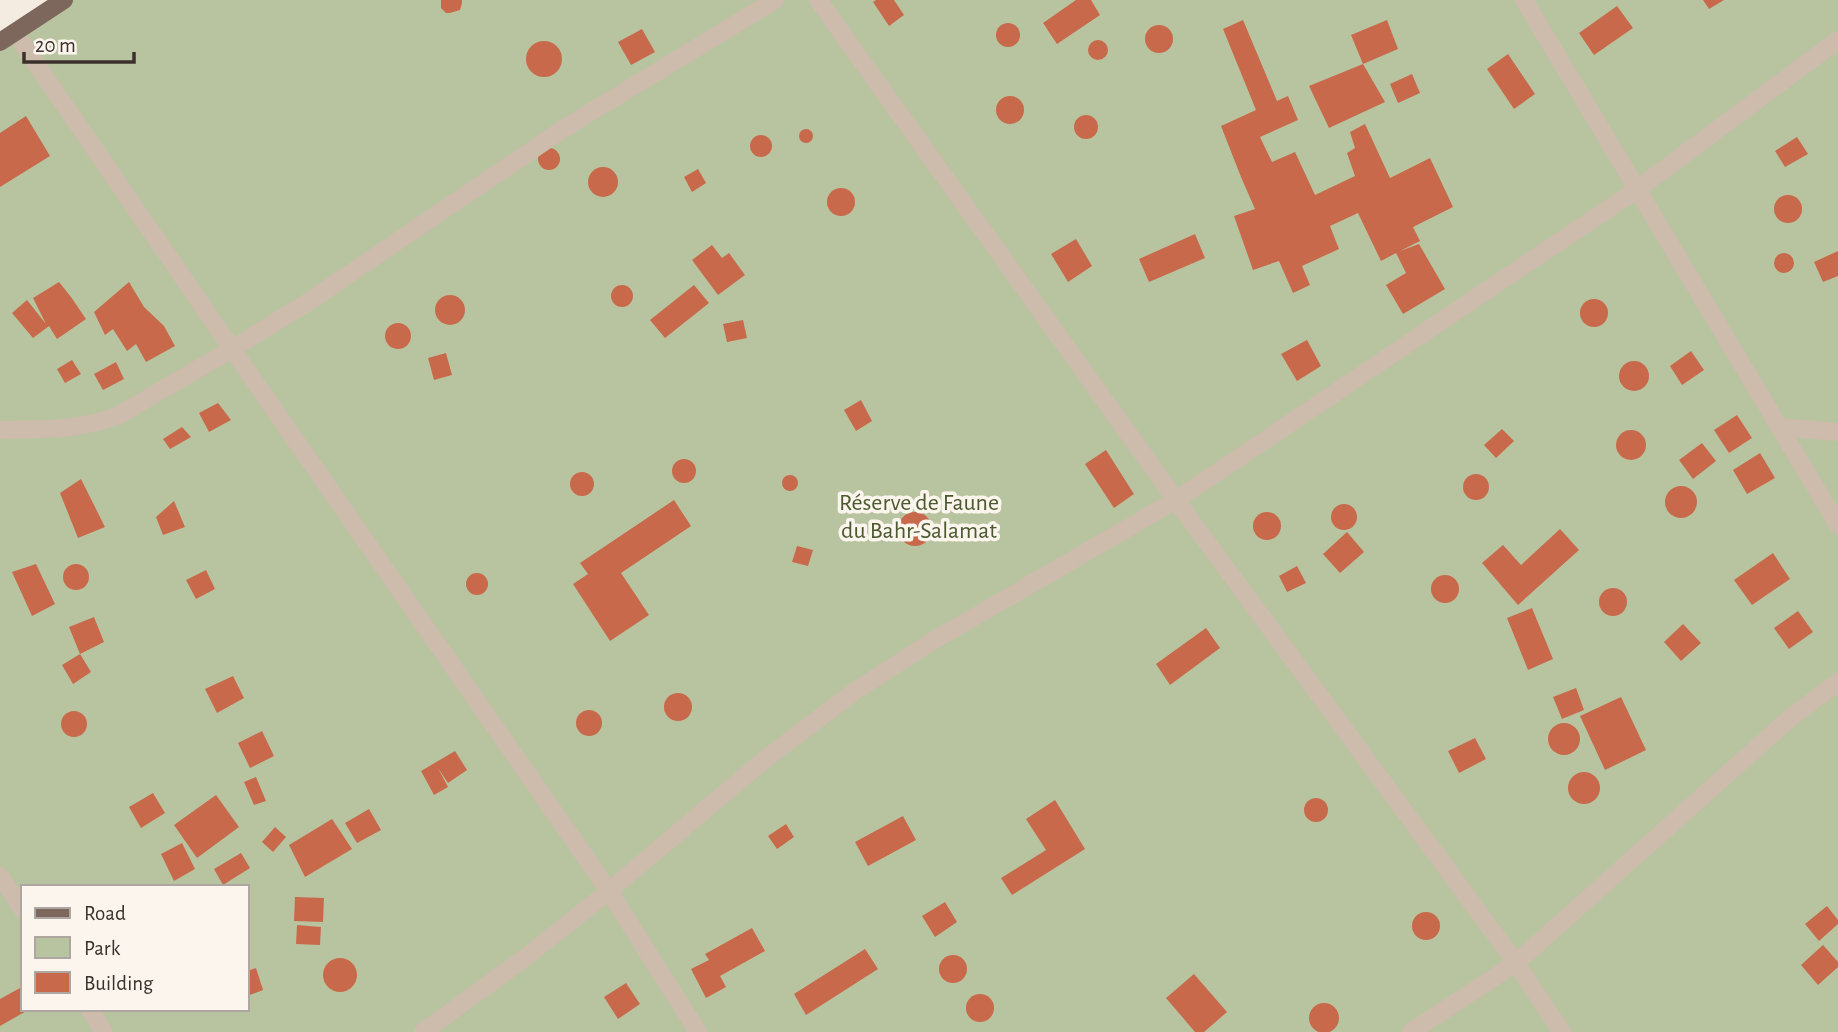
<svg xmlns="http://www.w3.org/2000/svg" width="1838" height="1032" viewBox="0 0 1838 1032" font-family="'Alegreya Sans',sans-serif">
	<style>
		.green { fill: #b8c4a0; fill-rule: evenodd }
		.building { fill: #c8694b }
		.lines { fill: none; stroke-linecap: round; stroke-linejoin: round }
		.minor { stroke: #cdbbac; stroke-width: 18 }
		.primary { stroke: #7d675c; stroke-width: 18 }
		.labels { text-anchor: middle; stroke-width: 7; stroke-linejoin: round; paint-order: stroke }
		.park-label { font-size: 24px; fill: #4a5a2e; stroke: #fbf5ee }
	</style>
	<rect width="100%" height="100%" fill="#f4ebe1"/>
	<path class="green" d="M 64,0 L 1838,0 L 1838,1032 L 0,1032 L 0,42 ZM 23,887 L 247,887 L 247,1009 L 23,1009 Z"/>
	<g class="building">
		<path d="M 441,0 L 462,0 L 462,3 L 460,10 L 450,13 L 446,13 L 441,8 Z"/>
		<path d="M 876,0 L 894,0 L 904,15 L 889,26 L 873,2 Z"/>
		<path d="M 1076,0 L 1091,0 L 1100,15 L 1057,44 L 1043,23 Z"/>
		<path d="M 1703,0 L 1724,0 L 1709,9 Z"/>
		<path d="M 1617,6 L 1633,28 L 1594,55 L 1579,33 Z"/>
		<path d="M 1243,20 L 1277,101 L 1288,96 L 1298,120 L 1260,137 L 1272,162 L 1295,152 L 1315,195 L 1355,176 L 1347,153 L 1355,148 L 1350,132 L 1365,124 L 1390,178 L 1430,158 L 1453,207 L 1413,227 L 1420,241 L 1400,251 L 1419,244 L 1445,289 L 1403,314 L 1386,285 L 1406,273 L 1396,253 L 1381,261 L 1358,213 L 1330,226 L 1339,249 L 1302,266 L 1310,285 L 1293,293 L 1279,261 L 1253,270 L 1234,216 L 1255,209 L 1241,177 L 1221,126 L 1256,110 L 1223,29 Z"/>
		<path d="M 1387,20 L 1398,49 L 1363,64 L 1351,35 Z"/>
		<circle cx="1008" cy="35" r="12"/>
		<circle cx="1159" cy="39" r="14"/>
		<path d="M 642,29 L 655,52 L 631,65 L 618,42 Z"/>
		<circle cx="1098" cy="50" r="10"/>
		<circle cx="544" cy="59" r="18"/>
		<path d="M 1508,54 L 1535,94 L 1514,109 L 1487,69 Z"/>
		<path d="M 1363,64 L 1385,102 L 1329,128 L 1309,86 Z"/>
		<path d="M 1412,74 L 1420,93 L 1398,103 L 1390,84 Z"/>
		<circle cx="1010" cy="110" r="14"/>
		<circle cx="1086" cy="127" r="12"/>
		<path d="M 26,116 L 50,156 L 0,187 L 0,133 Z"/>
		<circle cx="806" cy="136" r="7"/>
		<circle cx="761" cy="146" r="11"/>
		<path d="M 1797,137 L 1808,154 L 1785,167 L 1775,151 Z"/>
		<circle cx="549" cy="159" r="11"/>
		<circle cx="603" cy="182" r="15"/>
		<path d="M 698,169 L 706,183 L 692,192 L 684,177 Z"/>
		<circle cx="841" cy="202" r="14"/>
		<circle cx="1788" cy="209" r="14"/>
		<path d="M 1195,234 L 1205,258 L 1149,282 L 1139,259 Z"/>
		<path d="M 1076,239 L 1092,266 L 1068,282 L 1051,254 Z"/>
		<path d="M 712,245 L 722,258 L 729,253 L 745,275 L 718,295 L 692,260 Z"/>
		<path d="M 1838,251 L 1838,276 L 1823,282 L 1814,262 Z"/>
		<circle cx="1784" cy="263" r="10"/>
		<path d="M 59,282 L 71,297 L 86,319 L 57,339 L 49,326 L 33,338 L 12,313 L 27,300 L 46,324 L 33,298 Z"/>
		<path d="M 129,282 L 144,307 L 164,326 L 175,346 L 146,362 L 136,344 L 127,351 L 113,329 L 105,335 L 94,312 Z"/>
		<path d="M 694,285 L 709,303 L 665,338 L 650,320 Z"/>
		<circle cx="622" cy="296" r="11"/>
		<circle cx="450" cy="310" r="15"/>
		<circle cx="1594" cy="313" r="14"/>
		<path d="M 743,320 L 747,338 L 727,342 L 723,324 Z"/>
		<circle cx="398" cy="336" r="13"/>
		<path d="M 1307,340 L 1321,366 L 1297,381 L 1281,354 Z"/>
		<path d="M 1691,351 L 1704,370 L 1682,385 L 1670,366 Z"/>
		<path d="M 446,353 L 452,375 L 434,380 L 428,358 Z"/>
		<path d="M 72,360 L 81,374 L 65,383 L 57,369 Z"/>
		<circle cx="1634" cy="376" r="15"/>
		<path d="M 116,362 L 124,379 L 103,390 L 94,374 Z"/>
		<path d="M 861,400 L 872,421 L 856,431 L 844,410 Z"/>
		<path d="M 218,403 L 231,420 L 209,432 L 199,413 Z"/>
		<path d="M 1737,415 L 1752,438 L 1729,453 L 1714,430 Z"/>
		<path d="M 182,427 L 191,437 L 170,449 L 163,439 Z"/>
		<path d="M 1502,429 L 1514,441 L 1496,458 L 1484,445 Z"/>
		<circle cx="1631" cy="445" r="15"/>
		<path d="M 1702,443 L 1716,461 L 1693,479 L 1679,460 Z"/>
		<path d="M 1106,450 L 1134,494 L 1114,508 L 1085,464 Z"/>
		<path d="M 1760,453 L 1775,478 L 1747,494 L 1733,470 Z"/>
		<circle cx="684" cy="471" r="12"/>
		<circle cx="582" cy="484" r="12"/>
		<circle cx="1476" cy="487" r="13"/>
		<circle cx="790" cy="483" r="8"/>
		<path d="M 81,479 L 105,527 L 78,538 L 60,493 Z"/>
		<circle cx="1681" cy="502" r="16"/>
		<path d="M 674,500 L 691,526 L 621,573 L 649,615 L 610,641 L 573,584 L 588,574 L 580,563 Z"/>
		<path d="M 174,501 L 185,527 L 163,535 L 156,517 Z"/>
		<circle cx="1344" cy="517" r="13"/>
		<circle cx="1267" cy="526" r="14"/>
		<circle cx="915" cy="529" r="17"/>
		<path d="M 1560,529 L 1579,550 L 1518,605 L 1482,563 L 1503,545 L 1521,565 Z"/>
		<path d="M 1347,532 L 1364,552 L 1340,573 L 1323,554 Z"/>
		<path d="M 797,546 L 813,550 L 808,566 L 792,562 Z"/>
		<path d="M 1773,553 L 1790,579 L 1752,605 L 1734,580 Z"/>
		<path d="M 36,564 L 55,604 L 32,616 L 12,572 Z"/>
		<circle cx="76" cy="577" r="13"/>
		<path d="M 1297,566 L 1306,583 L 1287,592 L 1279,576 Z"/>
		<path d="M 206,570 L 215,589 L 196,599 L 186,580 Z"/>
		<circle cx="477" cy="584" r="11"/>
		<circle cx="1445" cy="589" r="14"/>
		<circle cx="1613" cy="602" r="14"/>
		<path d="M 1532,608 L 1553,659 L 1528,670 L 1507,618 Z"/>
		<path d="M 1798,611 L 1813,632 L 1789,649 L 1774,628 Z"/>
		<path d="M 94,617 L 104,642 L 80,654 L 91,672 L 73,684 L 62,665 L 80,654 L 69,627 Z"/>
		<path d="M 1683,624 L 1701,643 L 1681,661 L 1664,642 Z"/>
		<path d="M 1206,628 L 1220,648 L 1170,685 L 1156,664 Z"/>
		<path d="M 233,676 L 244,698 L 217,713 L 205,689 Z"/>
		<path d="M 1576,688 L 1584,710 L 1562,719 L 1553,697 Z"/>
		<circle cx="678" cy="707" r="14"/>
		<path d="M 1621,697 L 1646,750 L 1605,770 L 1580,716 Z"/>
		<circle cx="589" cy="723" r="13"/>
		<circle cx="74" cy="724" r="13"/>
		<circle cx="1564" cy="739" r="16"/>
		<path d="M 262,731 L 274,756 L 250,768 L 238,743 Z"/>
		<path d="M 1475,738 L 1486,759 L 1459,773 L 1448,751 Z"/>
		<path d="M 455,751 L 467,770 L 448,783 L 438,768 L 448,787 L 434,795 L 421,771 Z"/>
		<circle cx="1584" cy="788" r="16"/>
		<path d="M 256,777 L 266,801 L 254,805 L 244,782 Z"/>
		<path d="M 153,793 L 165,813 L 141,828 L 129,807 Z"/>
		<path d="M 216,795 L 239,827 L 197,858 L 174,825 Z"/>
		<circle cx="1316" cy="810" r="12"/>
		<path d="M 1055,800 L 1085,849 L 1012,895 L 1001,878 L 1046,850 L 1026,819 Z"/>
		<path d="M 369,809 L 381,830 L 357,843 L 345,823 Z"/>
		<path d="M 903,816 L 916,840 L 868,866 L 855,842 Z"/>
		<path d="M 332,819 L 352,849 L 305,877 L 289,845 Z"/>
		<path d="M 786,824 L 794,837 L 777,849 L 768,836 Z"/>
		<path d="M 275,827 L 286,837 L 273,852 L 262,842 Z"/>
		<path d="M 182,843 L 195,869 L 174,881 L 161,854 Z"/>
		<path d="M 241,853 L 250,868 L 223,885 L 214,869 Z"/>
		<path d="M 295,897 L 324,898 L 323,922 L 294,921 Z"/>
		<path d="M 945,902 L 957,922 L 935,937 L 922,916 Z"/>
		<path d="M 1827,906 L 1838,920 L 1838,924 L 1819,941 L 1805,924 Z"/>
		<circle cx="1426" cy="926" r="14"/>
		<path d="M 297,925 L 321,927 L 320,945 L 296,944 Z"/>
		<path d="M 752,928 L 765,951 L 720,976 L 726,987 L 706,998 L 691,969 L 709,960 L 705,954 Z"/>
		<path d="M 1823,945 L 1838,962 L 1838,967 L 1818,985 L 1801,965 Z"/>
		<path d="M 865,949 L 878,969 L 806,1015 L 794,994 Z"/>
		<circle cx="953" cy="969" r="14"/>
		<circle cx="340" cy="975" r="17"/>
		<path d="M 256,968 L 263,990 L 247,996 L 247,971 Z"/>
		<path d="M 1194,974 L 1227,1012 L 1204,1032 L 1195,1032 L 1166,998 Z"/>
		<path d="M 626,983 L 640,1004 L 618,1019 L 604,997 Z"/>
		<path d="M 20,988 L 23,994 L 23,1009 L 30,1009 L 0,1026 L 0,999 Z"/>
		<circle cx="980" cy="1008" r="14"/>
		<circle cx="1324" cy="1018" r="15"/>
	</g>
	<g class="lines">
		<g class="minor">
			<path d="M 818,0 L 1176,500 L 1516,963 L 1562,1032"/>
			<path d="M 1524,0 L 1838,525"/>
			<path d="M 15,33 L 232,349 L 609,891 L 698,1032"/>
			<path d="M 1780,427 L 1838,432"/>
			<path d="M 0,430 C 42,429 79,431 119,415 L 232,349 L 308,302 L 563,129 L 775,0"/>
			<path d="M 0,876 L 23,910"/>
			<path d="M 89,1009 L 104,1032"/>
			<path d="M 423,1032 L 526,957 L 609,891 L 764,760 L 855,691 L 931,642 L 1176,500 L 1636,190 L 1838,40"/>
			<path d="M 1411,1032 L 1516,963 L 1790,718 L 1838,682"/>
		</g>
		<path class="primary" d="M 0,42 L 64,0"/>
	</g>
	<g class="labels">
		<g class="park-label">
			<text x="919" y="510">Réserve de Faune<tspan x="919" dy="28">du Bahr-Salamat</tspan></text>
		</g>
	</g>
	<rect x="21" y="885" width="228" height="126" fill="#fbf5ee" stroke="#aea6a0" stroke-width="2"/>
	<rect x="35" y="908" width="35" height="10" fill="#7d675c" stroke="#aea6a0" stroke-width="2"/>
	<text x="84" y="920" font-size="21" fill="#3b302b">Road</text>
	<rect x="35" y="937" width="35" height="21" fill="#b8c4a0" stroke="#aea6a0" stroke-width="2"/>
	<text x="84" y="955" font-size="21" fill="#3b302b">Park</text>
	<rect x="35" y="972" width="35" height="21" fill="#c8694b" stroke="#aea6a0" stroke-width="2"/>
	<text x="84" y="990" font-size="21" fill="#3b302b">Building</text>
	<path d="M24 52v10h110v-10" fill="none" stroke="#3b302b" stroke-width="3.5"/>
	<text x="35" y="52" font-size="21" fill="#3b302b" stroke="#fbf5ee" stroke-width="5" paint-order="stroke">20 m</text>
</svg>
